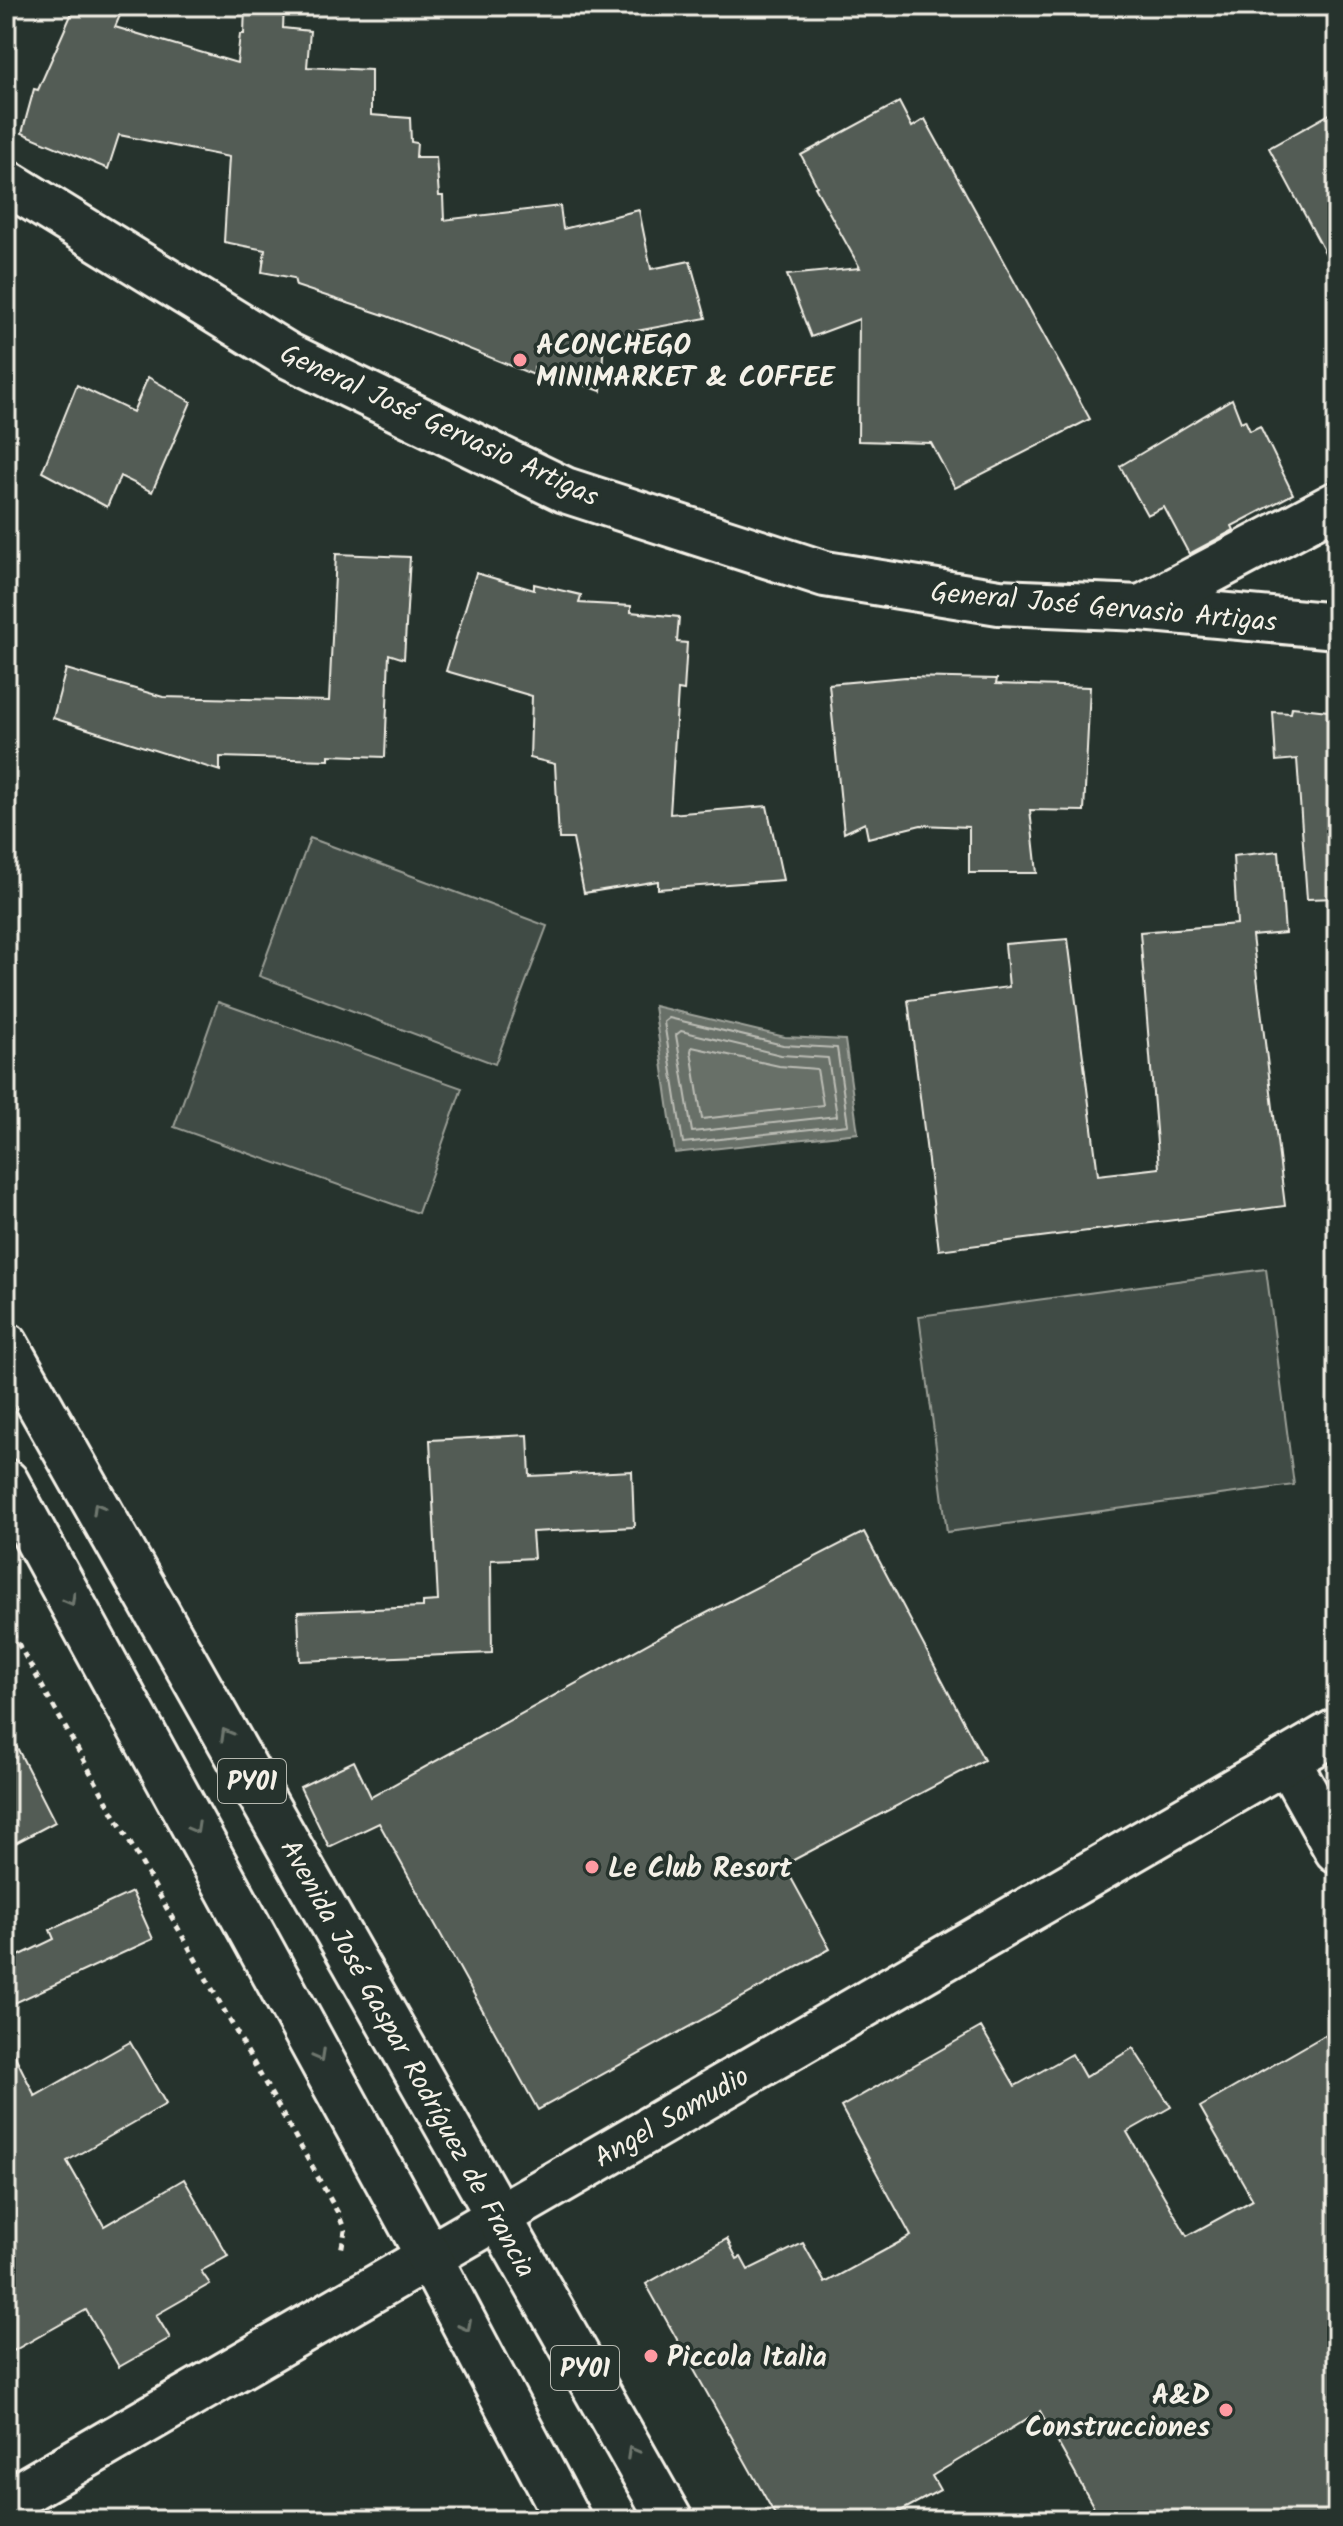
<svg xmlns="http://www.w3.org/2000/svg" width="1343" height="2526" viewBox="0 0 1343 2526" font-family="Kalam,sans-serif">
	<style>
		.green { fill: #414b45; stroke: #9a9e96; stroke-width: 2 }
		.water { fill: #676f68; stroke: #9fa39b; stroke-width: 2 }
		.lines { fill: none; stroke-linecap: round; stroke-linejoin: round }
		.shore { stroke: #bcbdb5; stroke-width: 2 }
		.building { fill: #525c55; stroke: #f4f1e8; stroke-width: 2 }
		.minor-casing { stroke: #f4f1e8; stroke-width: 50 }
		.highway-casing { stroke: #f4f1e8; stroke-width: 50 }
		.path { stroke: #f4f1e8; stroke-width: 5; stroke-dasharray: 6 6; stroke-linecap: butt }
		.minor { stroke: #26332d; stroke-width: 44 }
		.highway { stroke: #26332d; stroke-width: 44 }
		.oneway { stroke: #6e766e }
		.poi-dot { fill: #ff9aa2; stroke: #26332d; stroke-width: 3 }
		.labels { text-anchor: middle; stroke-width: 7; stroke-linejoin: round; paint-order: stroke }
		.shield { fill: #26332d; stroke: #b6b8b0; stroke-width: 2 }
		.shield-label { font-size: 26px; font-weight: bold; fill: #f4f1e8 }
		.poi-label { font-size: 28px; font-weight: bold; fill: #f4f1e8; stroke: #26332d; text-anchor: start }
		.street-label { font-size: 28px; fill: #f4f1e8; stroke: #26332d }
	</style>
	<rect width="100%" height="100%" fill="#26332d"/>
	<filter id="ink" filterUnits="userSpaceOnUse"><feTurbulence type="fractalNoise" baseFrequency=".0125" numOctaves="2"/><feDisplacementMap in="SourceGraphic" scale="16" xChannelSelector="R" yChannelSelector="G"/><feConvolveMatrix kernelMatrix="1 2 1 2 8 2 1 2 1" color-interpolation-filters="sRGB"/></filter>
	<g filter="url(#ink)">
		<g class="green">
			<path d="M 310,838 L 547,926 L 495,1064 L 259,976 Z"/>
			<path d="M 218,1002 L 462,1088 L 418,1213 L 174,1127 Z"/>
			<path d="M 1266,1269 L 1294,1485 L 947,1532 L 919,1316 Z"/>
		</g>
		<path class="water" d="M 654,1006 L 785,1037 L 845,1040 L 858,1133 L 675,1153 Z"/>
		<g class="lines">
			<g class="shore">
				<path d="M 669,1018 L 783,1045 L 837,1048 L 848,1125 L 683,1143 L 664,1022 Z"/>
				<path d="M 681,1031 L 781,1055 L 828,1058 L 837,1116 L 692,1132 L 676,1035 Z"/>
				<path d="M 692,1047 L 779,1066 L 817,1069 L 823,1105 L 702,1119 L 691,1051 Z"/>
			</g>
		</g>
		<g class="building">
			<path d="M 75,6 L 124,6 L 115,27 L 237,63 L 240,34 L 244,34 L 245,6 L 284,6 L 283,28 L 310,31 L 307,67 L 371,70 L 371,115 L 410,118 L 411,142 L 417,143 L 416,157 L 436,157 L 439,196 L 443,196 L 444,220 L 560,206 L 563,229 L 639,210 L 651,269 L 690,261 L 706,318 L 604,337 L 601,391 L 534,367 L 534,375 L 387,316 L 296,286 L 294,278 L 262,272 L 265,250 L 224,242 L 229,157 L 119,135 L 108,169 L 22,133 L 34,89 L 38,90 Z"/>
			<path d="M 899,102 L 912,127 L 925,119 L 1090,419 L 955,488 L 931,443 L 858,441 L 859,319 L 811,337 L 787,275 L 860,268 L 815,187 L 817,186 L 801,155 Z"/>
			<path d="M 1337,110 L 1337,275 L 1269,148 Z"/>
			<path d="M 148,377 L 191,402 L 152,492 L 120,476 L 107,507 L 42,472 L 77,385 L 133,412 Z"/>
			<path d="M 1232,399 L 1241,422 L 1245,420 L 1250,431 L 1260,426 L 1293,494 L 1232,526 L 1234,530 L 1189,554 L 1164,507 L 1147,515 L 1120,466 Z"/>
			<path d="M 336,554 L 410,557 L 404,659 L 389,654 L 385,757 L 329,755 L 329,760 L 220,757 L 220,771 L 53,718 L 66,669 L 163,697 L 329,701 Z"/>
			<path d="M 476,573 L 534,590 L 534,584 L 581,595 L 579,603 L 631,606 L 631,612 L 679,617 L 677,642 L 687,643 L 684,691 L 678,690 L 670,814 L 767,806 L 783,880 L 658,889 L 658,881 L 584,893 L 573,839 L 559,839 L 555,764 L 530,758 L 532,696 L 446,671 Z"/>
			<path d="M 906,677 L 997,679 L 996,684 L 1090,687 L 1084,811 L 1030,810 L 1037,873 L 969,873 L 969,827 L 921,825 L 868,838 L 865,823 L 844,833 L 829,684 Z"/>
			<path d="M 1292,707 L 1337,712 L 1337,898 L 1307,899 L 1297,759 L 1276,761 L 1273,712 L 1291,713 Z"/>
			<path d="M 1279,851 L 1285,933 L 1252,936 L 1285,1206 L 939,1250 L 908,1000 L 1009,987 L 1005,944 L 1068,939 L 1098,1175 L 1159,1168 L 1140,932 L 1237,924 L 1233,856 Z"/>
			<path d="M 528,1435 L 530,1476 L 632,1471 L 634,1527 L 532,1532 L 534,1558 L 491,1560 L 492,1653 L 300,1661 L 298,1612 L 423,1607 L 423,1602 L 438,1601 L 430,1440 Z"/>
			<path d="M 864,1532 L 984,1760 L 784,1865 L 830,1949 L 538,2110 L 379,1823 L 329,1847 L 300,1787 L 354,1761 L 371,1797 L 658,1638 Z"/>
			<path d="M 6,1726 L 55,1822 L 6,1848 Z"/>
			<path d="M 132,1892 L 153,1939 L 6,2007 L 6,1962 L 54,1939 L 50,1930 Z"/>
			<path d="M 981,2027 L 1015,2086 L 1072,2054 L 1085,2077 L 1133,2048 L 1171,2107 L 1127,2132 L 1187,2236 L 1253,2200 L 1200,2107 L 1325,2035 L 1337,2055 L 1337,2520 L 1101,2520 L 1040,2411 L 932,2476 L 940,2490 L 884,2520 L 778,2520 L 646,2284 L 727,2239 L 737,2259 L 741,2257 L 748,2270 L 803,2243 L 825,2283 L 911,2236 L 841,2107 Z"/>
			<path d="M 6,2038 L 35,2096 L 130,2042 L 166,2104 L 67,2161 L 104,2226 L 184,2179 L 228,2256 L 201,2271 L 210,2284 L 156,2315 L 170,2338 L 119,2367 L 86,2310 L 6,2355 Z"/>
		</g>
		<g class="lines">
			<defs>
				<g id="minor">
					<path d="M 6,182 L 287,355 L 565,490 L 825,574 L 999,602 L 1141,608 L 1337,626"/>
					<path d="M 1141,608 L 1337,504"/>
					<path d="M 1287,1760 L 1337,1850"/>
					<path d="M 6,2502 L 1337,1731"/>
				</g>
				<g id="highway">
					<path d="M 6,1345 L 670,2520"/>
					<path d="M 6,1482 L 429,2257 L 568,2520"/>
				</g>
			</defs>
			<use href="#minor" class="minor-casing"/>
			<use href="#highway" class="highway-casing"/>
			<path class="path" d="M 6,1622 L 338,2213 L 345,2231 L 341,2251"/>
			<use href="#minor" class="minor"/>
			<use href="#highway" class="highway"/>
		</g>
		<defs><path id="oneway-chevron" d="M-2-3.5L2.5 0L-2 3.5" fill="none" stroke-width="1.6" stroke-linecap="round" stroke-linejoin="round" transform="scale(2)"/></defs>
		<g class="oneway">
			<use href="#oneway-chevron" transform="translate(98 1508) rotate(-120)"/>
			<use href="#oneway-chevron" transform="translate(70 1600) rotate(61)"/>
			<use href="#oneway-chevron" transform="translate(226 1734) rotate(-120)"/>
			<use href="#oneway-chevron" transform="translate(195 1828) rotate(61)"/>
			<use href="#oneway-chevron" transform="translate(320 2056) rotate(61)"/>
			<use href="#oneway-chevron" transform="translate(466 2326) rotate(62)"/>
			<use href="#oneway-chevron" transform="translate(632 2452) rotate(-119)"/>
		</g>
	</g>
	<g class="poi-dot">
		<circle cx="520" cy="360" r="8"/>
		<circle cx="592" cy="1867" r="8"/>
		<circle cx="651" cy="2356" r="8"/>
		<circle cx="1226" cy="2410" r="8"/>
	</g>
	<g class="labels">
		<g class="shield">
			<rect x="218" y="1759" width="68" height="44" rx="6"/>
			<rect x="551" y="2346" width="68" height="44" rx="6"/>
		</g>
		<g class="shield-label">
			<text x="252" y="1790">PY01</text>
			<text x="585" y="2377">PY01</text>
		</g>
		<g class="poi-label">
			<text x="536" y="354">ACONCHEGO<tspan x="536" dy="32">MINIMARKET &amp; COFFEE</tspan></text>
			<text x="608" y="1877">Le Club Resort</text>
			<text x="667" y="2366">Piccola Italia</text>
			<text x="1210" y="2404" text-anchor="end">A&amp;D<tspan x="1210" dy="32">Construcciones</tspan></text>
		</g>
		<g class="street-label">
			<text transform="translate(440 424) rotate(25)" y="10">General José Gervasio Artigas</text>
			<text transform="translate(1104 606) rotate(5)" y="10">General José Gervasio Artigas</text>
			<text transform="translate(409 2058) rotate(61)" y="10">Avenida José Gaspar Rodríguez de Francia</text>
			<text transform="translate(671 2116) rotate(-30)" y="10">Angel Samudio</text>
		</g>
	</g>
	<rect width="1343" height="2526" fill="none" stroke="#26332d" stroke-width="32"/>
	<rect x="16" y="16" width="1311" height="2494" fill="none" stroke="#f4f1e8" stroke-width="3" filter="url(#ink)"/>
</svg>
